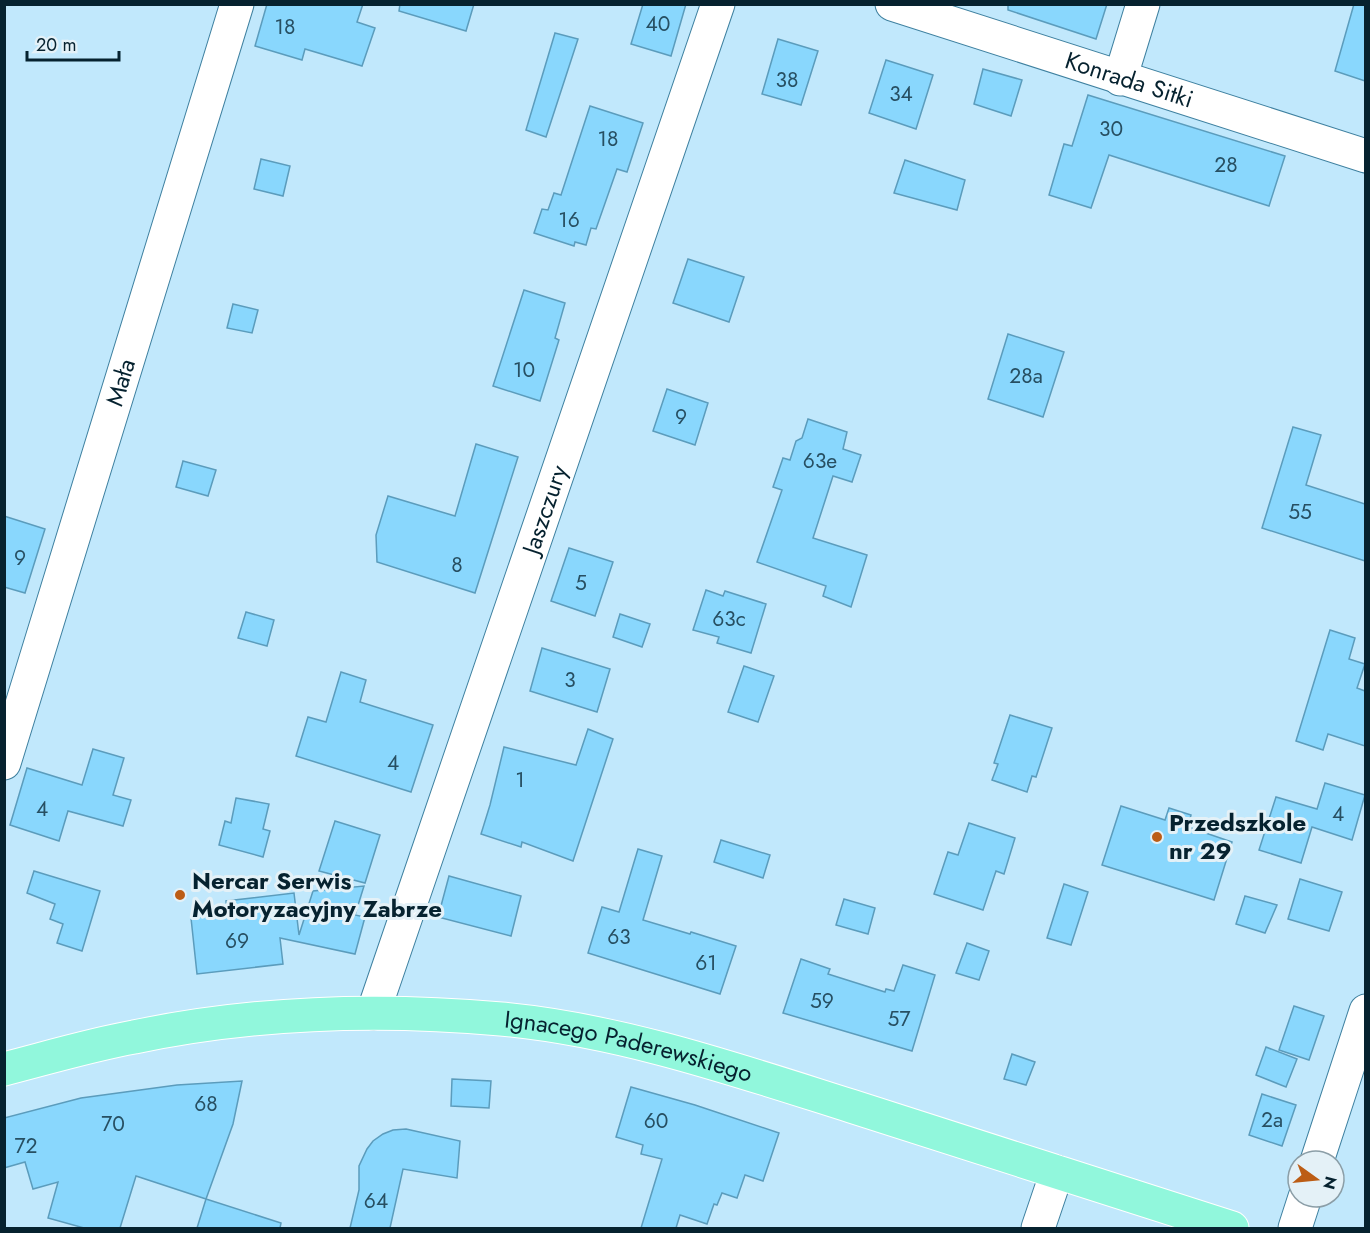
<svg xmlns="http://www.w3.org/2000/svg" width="1370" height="1233" viewBox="0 0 1370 1233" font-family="Jost,sans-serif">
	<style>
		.building { fill: #89d7fd; stroke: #5b9cbc; stroke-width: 1.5 }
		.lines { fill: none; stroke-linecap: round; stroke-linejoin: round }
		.minor-casing { stroke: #3f81a0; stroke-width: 35 }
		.major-casing { stroke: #fff; stroke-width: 35 }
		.minor { stroke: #fff; stroke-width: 33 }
		.major { stroke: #91f7dc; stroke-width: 33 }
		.poi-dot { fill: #bc5d15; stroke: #e4f1f7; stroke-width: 2 }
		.labels { text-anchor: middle; stroke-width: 6; stroke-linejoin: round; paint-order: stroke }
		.number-label { font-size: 21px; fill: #274f62 }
		.street-label { font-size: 24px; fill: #06222f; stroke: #e4f1f7 }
		.poi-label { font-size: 24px; font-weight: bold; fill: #06222f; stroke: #e4f1f7; text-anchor: start }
	</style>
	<rect width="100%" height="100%" fill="#c1e8fc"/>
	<g class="building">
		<path d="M 267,4 L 363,4 L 357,22 L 375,28 L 362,66 L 305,49 L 302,60 L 255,46 Z"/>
		<path d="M 400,4 L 474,4 L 466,31 L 399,11 Z"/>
		<path d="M 643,4 L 686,4 L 671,56 L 631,44 Z"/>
		<path d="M 1008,4 L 1107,4 L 1096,39 L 1008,10 Z"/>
		<path d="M 1354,4 L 1365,4 L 1365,81 L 1335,71 Z"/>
		<path d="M 555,33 L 578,39 L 546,137 L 526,130 Z"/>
		<path d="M 778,39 L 818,51 L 801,105 L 762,94 Z"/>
		<path d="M 886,60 L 933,75 L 916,129 L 869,113 Z"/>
		<path d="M 983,69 L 1022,80 L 1011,116 L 974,104 Z"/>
		<path d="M 1088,95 L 1285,156 L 1269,206 L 1109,155 L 1091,208 L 1049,195 L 1064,144 L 1072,146 Z"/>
		<path d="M 590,106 L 643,123 L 627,172 L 617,169 L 596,229 L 591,228 L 586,245 L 575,242 L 574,246 L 534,233 L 542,209 L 548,210 L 554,193 L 561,195 Z"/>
		<path d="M 261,159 L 290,166 L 283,196 L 254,189 Z"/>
		<path d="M 905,160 L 965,180 L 957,210 L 894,193 Z"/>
		<path d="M 688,259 L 744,277 L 729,322 L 673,303 Z"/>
		<path d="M 524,290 L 565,303 L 555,338 L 559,340 L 540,401 L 493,386 Z"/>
		<path d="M 233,304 L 258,310 L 252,333 L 227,328 Z"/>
		<path d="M 1008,334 L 1064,352 L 1043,417 L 988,399 Z"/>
		<path d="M 667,389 L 708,403 L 695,445 L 653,431 Z"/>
		<path d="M 808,419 L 847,432 L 843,449 L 861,455 L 852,482 L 833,476 L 813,538 L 867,555 L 851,607 L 823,596 L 826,586 L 757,562 L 782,490 L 773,487 L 783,458 L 790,460 L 796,441 L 802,438 Z"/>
		<path d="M 1293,427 L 1321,435 L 1306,485 L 1365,504 L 1365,561 L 1262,528 Z"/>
		<path d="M 476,444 L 518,457 L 475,593 L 377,562 L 376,535 L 388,496 L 455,516 Z"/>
		<path d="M 183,461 L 216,470 L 208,496 L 176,487 Z"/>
		<path d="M 4,516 L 45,529 L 25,593 L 4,587 Z"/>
		<path d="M 569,548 L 613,562 L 595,616 L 551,601 Z"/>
		<path d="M 706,590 L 723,596 L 725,591 L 766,604 L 751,653 L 717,643 L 719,637 L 693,630 Z"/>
		<path d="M 246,612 L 274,620 L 267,646 L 238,638 Z"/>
		<path d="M 620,614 L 650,624 L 642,647 L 613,637 Z"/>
		<path d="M 1330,630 L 1355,638 L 1349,659 L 1365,664 L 1357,688 L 1365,691 L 1365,746 L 1328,734 L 1323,750 L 1296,741 Z"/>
		<path d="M 542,648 L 610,669 L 597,712 L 530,691 Z"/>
		<path d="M 744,666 L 774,676 L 758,722 L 728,712 Z"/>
		<path d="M 341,672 L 366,680 L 360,702 L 433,725 L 411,792 L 296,756 L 308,717 L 326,722 Z"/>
		<path d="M 1010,715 L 1052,728 L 1036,777 L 1032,776 L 1027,792 L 992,780 L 998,764 L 994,763 Z"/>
		<path d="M 588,729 L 613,739 L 573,861 L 522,842 L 521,847 L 481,834 L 490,805 L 504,747 L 576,765 Z"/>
		<path d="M 93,749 L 124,758 L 113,795 L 131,800 L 123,826 L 68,811 L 59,841 L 10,825 L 27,768 L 82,785 Z"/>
		<path d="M 1325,783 L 1365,795 L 1352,840 L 1312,827 L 1301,863 L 1259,850 L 1276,797 L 1317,809 Z"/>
		<path d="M 236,798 L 269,804 L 263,829 L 270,831 L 263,857 L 219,845 L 225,821 L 231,823 Z"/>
		<path d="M 1121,806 L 1165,820 L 1169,808 L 1191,815 L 1188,827 L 1232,842 L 1214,900 L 1102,865 Z"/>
		<path d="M 335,821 L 380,835 L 365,883 L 319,871 Z"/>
		<path d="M 969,823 L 1015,838 L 1004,874 L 996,871 L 983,910 L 934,894 L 948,852 L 958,855 Z"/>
		<path d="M 721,840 L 770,855 L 763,878 L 714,862 Z"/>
		<path d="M 638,849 L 662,856 L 643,920 L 690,934 L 691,932 L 736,946 L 720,994 L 588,953 L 602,907 L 619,912 Z"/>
		<path d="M 34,871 L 100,891 L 82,951 L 57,943 L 63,924 L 50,919 L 55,904 L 27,893 Z"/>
		<path d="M 449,876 L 521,896 L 511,936 L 438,917 Z"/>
		<path d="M 1300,879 L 1342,892 L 1329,931 L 1288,919 Z"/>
		<path d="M 1064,884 L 1088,892 L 1071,945 L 1047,938 Z"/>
		<path d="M 364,886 L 355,915 L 365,917 L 355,954 L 280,938 L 283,964 L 197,974 L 191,918 L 227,914 L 226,901 L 294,893 L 299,935 L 313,891 Z"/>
		<path d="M 1245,896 L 1277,905 L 1265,933 L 1236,924 Z"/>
		<path d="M 844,899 L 875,908 L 868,934 L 836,925 Z"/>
		<path d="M 967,943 L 989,951 L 979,980 L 956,973 Z"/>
		<path d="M 801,959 L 830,969 L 828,974 L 885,992 L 886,989 L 894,991 L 903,965 L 935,975 L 912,1051 L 783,1013 Z"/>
		<path d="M 1294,1006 L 1324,1016 L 1309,1060 L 1279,1050 Z"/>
		<path d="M 1266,1047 L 1297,1059 L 1286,1087 L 1256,1075 Z"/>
		<path d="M 1012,1054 L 1035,1062 L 1026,1085 L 1004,1079 Z"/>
		<path d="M 452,1079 L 491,1081 L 489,1108 L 451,1106 Z"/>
		<path d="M 242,1081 L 233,1124 L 206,1199 L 136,1176 L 120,1228 L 84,1228 L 48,1218 L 58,1182 L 33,1189 L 25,1162 L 4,1168 L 4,1118 L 81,1098 L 177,1085 Z"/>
		<path d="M 631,1087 L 695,1105 L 779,1133 L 763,1181 L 745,1175 L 737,1198 L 722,1193 L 717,1205 L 714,1204 L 707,1224 L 680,1215 L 676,1228 L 641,1228 L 662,1159 L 641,1154 L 643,1145 L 616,1137 Z"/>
		<path d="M 1262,1094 L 1296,1105 L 1282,1146 L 1249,1135 Z"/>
		<path d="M 406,1129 L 460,1141 L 457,1178 L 403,1169 L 390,1228 L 350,1228 L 359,1190 L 359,1166 L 367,1149 L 373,1141 L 383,1134 L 393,1130 Z"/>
		<path d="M 206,1199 L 281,1223 L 280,1228 L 197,1228 Z"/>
	</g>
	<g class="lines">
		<defs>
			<g id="minor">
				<path id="s1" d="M 892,4 L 1366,156"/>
				<path d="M 1120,79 L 1143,4"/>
				<path id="s2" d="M 4,763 L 237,4"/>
				<path id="s3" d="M 373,1013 L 718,4"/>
				<path d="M 1317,1161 L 1366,1011"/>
				<path d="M 1038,1228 L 1057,1172"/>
				<path d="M 1295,1228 L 1305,1197"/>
			</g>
			<g id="major">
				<path id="s4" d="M 4,1069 C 47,1058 90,1045 134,1037 C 254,1012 378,1008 501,1019 C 621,1030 737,1070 851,1106 C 978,1147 1105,1187 1232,1228"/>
			</g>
		</defs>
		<use href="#minor" class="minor-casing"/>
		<use href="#major" class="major-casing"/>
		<use href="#minor" class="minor"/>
		<use href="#major" class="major"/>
	</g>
	<g class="poi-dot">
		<circle cx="1157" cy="837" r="6"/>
		<circle cx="180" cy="895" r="6"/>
	</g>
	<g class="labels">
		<g class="number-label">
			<text x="658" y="31">40</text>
			<text x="285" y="34">18</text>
			<text x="787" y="87">38</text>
			<text x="901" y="101">34</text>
			<text x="1111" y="136">30</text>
			<text x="608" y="146">18</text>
			<text x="1226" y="172">28</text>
			<text x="569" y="227">16</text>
			<text x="524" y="377">10</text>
			<text x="1026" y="383">28a</text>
			<text x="681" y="424">9</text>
			<text x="820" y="468">63e</text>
			<text x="1300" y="519">55</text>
			<text x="20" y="565">9</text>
			<text x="457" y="572">8</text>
			<text x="581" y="590">5</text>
			<text x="729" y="626">63c</text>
			<text x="570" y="687">3</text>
			<text x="393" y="770">4</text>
			<text x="520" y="787">1</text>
			<text x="42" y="816">4</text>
			<text x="1338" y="821">4</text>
			<text x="619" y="944">63</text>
			<text x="237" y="948">69</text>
			<text x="706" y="970">61</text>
			<text x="822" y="1008">59</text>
			<text x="899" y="1026">57</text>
			<text x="206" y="1111">68</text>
			<text x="1272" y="1127">2a</text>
			<text x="656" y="1128">60</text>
			<text x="113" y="1131">70</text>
			<text x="26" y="1153">72</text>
			<text x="376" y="1208">64</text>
		</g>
		<g class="street-label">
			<text dy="8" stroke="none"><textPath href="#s1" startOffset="249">Konrada Sitki</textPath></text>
			<text dy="8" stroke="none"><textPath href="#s2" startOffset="398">Mała</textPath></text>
			<text dy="8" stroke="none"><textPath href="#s3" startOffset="532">Jaszczury</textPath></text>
			<text dy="8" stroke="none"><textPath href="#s4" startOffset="633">Ignacego Paderewskiego</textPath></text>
		</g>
		<g class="poi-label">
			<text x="1169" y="831">Przedszkole<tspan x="1169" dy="28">nr 29</tspan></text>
			<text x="192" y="889">Nercar Serwis<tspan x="192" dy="28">Motoryzacyjny Zabrze</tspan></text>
		</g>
	</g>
	<rect width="1370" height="1233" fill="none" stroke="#06222f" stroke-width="12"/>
	<g transform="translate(1316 1179) rotate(105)"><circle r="28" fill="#e4f1f7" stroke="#8b9ea7" stroke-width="1.5"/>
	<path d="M0-4.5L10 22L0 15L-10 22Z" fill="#bc5d15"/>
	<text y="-9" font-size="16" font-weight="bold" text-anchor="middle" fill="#06222f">N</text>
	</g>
	<path d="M27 51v9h92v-9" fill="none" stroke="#06222f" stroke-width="3"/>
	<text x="36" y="51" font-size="18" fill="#06222f" stroke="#e4f1f7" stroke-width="4.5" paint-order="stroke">20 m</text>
</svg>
